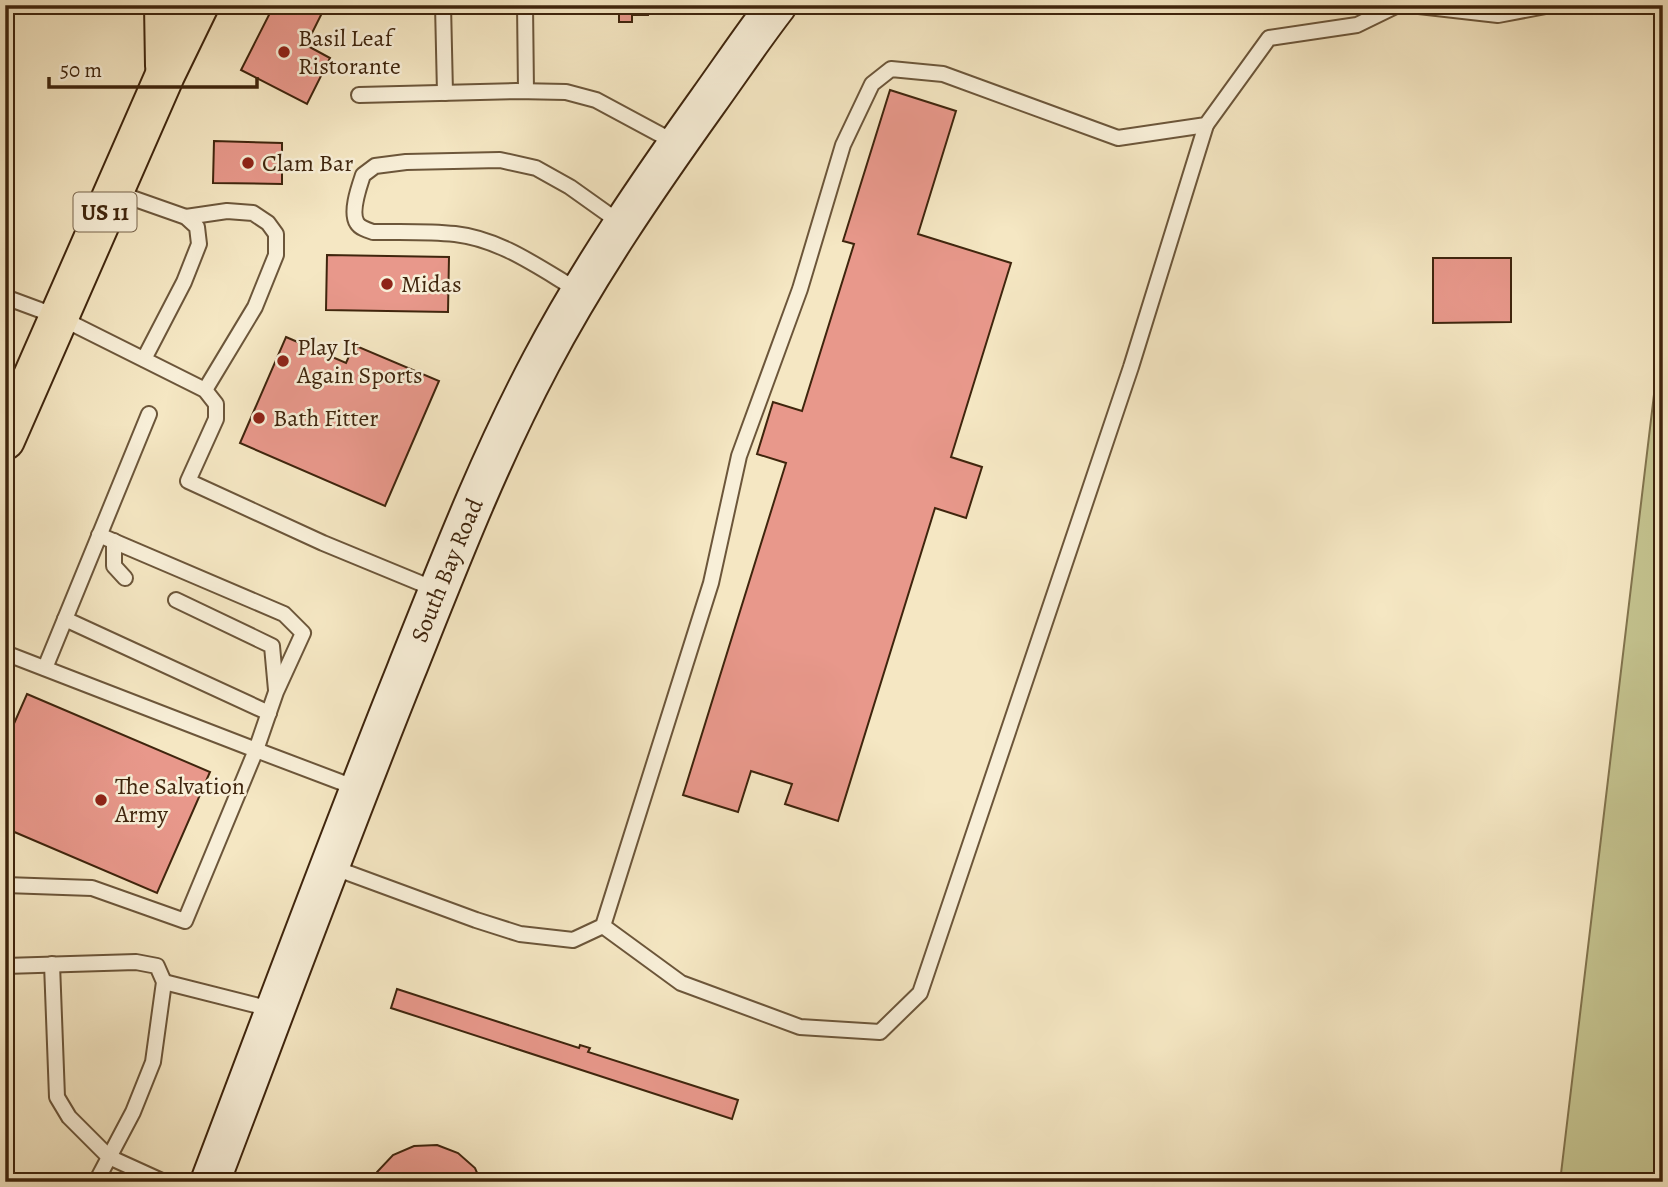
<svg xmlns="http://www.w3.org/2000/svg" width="1668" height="1187" viewBox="0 0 1668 1187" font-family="Alegreya,serif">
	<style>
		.green { fill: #c4c38f; stroke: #82744e; stroke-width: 2 }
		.building { fill: #e8988b; stroke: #3f250d; stroke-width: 2 }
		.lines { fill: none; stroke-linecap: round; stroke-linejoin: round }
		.lane-casing { stroke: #6c563a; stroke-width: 18 }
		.secondary-casing { stroke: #3f250d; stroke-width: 42 }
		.primary-casing { stroke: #3f250d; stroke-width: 42 }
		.lane { stroke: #f8efd8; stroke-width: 14 }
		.secondary { stroke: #f8efd8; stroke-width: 38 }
		.primary { stroke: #f5e7c3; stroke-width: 38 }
		.poi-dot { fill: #8f2418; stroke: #f8efd8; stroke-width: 2.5 }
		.labels { text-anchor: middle; stroke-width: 5; stroke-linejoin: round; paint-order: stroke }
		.shield { fill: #f8efd8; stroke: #76624a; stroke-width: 2 }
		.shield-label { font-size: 23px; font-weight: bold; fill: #3f250d }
		.poi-label { font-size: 24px; fill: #3f250d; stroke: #f8efd8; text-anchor: start }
		.street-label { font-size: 24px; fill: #3f250d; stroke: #f8efd8 }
	</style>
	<rect width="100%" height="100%" fill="#f5e7c3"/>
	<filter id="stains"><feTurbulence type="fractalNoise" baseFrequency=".00286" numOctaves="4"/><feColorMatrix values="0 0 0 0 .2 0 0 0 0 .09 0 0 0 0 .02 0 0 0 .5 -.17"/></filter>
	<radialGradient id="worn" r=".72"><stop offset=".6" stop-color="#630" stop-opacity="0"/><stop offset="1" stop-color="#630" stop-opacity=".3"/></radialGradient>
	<path class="green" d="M 1663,319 L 1663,1182 L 1560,1182 Z"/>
	<g class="building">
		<path d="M 274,5 L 326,5 L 306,45 L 330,58 L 307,104 L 241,70 Z"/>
		<path d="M 609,5 L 648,5 L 648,15 L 632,15 L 632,22 L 619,22 L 619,14 L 609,14 Z"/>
		<path d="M 890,90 L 956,111 L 918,234 L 1011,263 L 951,457 L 982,467 L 966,518 L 935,508 L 838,821 L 785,804 L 792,784 L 751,771 L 738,812 L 683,795 L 786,463 L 757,454 L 773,402 L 802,411 L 854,244 L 843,241 Z"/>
		<path d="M 214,141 L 282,143 L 282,184 L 213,183 Z"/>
		<path d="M 327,255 L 449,257 L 448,312 L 326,310 Z"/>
		<path d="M 1433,258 L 1511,258 L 1511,322 L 1433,323 Z"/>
		<path d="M 286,337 L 346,363 L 354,345 L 439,381 L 385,506 L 240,443 Z"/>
		<path d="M 27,694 L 210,772 L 157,893 L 5,828 L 5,744 Z"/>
		<path d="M 397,989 L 579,1048 L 580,1045 L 590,1048 L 588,1052 L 738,1100 L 732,1119 L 391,1008 Z"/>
		<path d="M 437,1145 L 458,1153 L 475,1168 L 481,1182 L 373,1182 L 377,1172 L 393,1155 L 414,1146 Z"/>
	</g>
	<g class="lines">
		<defs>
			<g id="lane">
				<path d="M 443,5 L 445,93"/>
				<path d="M 525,5 L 526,91"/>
				<path d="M 1410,5 L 1498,15 L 1551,5"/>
				<path d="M 359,95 L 516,91 L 566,92 L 596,100 L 676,143"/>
				<path d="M 115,192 L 186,217 L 197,227 L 199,244 L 184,282 L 144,359"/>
				<path d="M 186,217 L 227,211 L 253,213 L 268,223 L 276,234 L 276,255 L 255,307 L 205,390"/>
				<path d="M 579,291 C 541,269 501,239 455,234 C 428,231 400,232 373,232 C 367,230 360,228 357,223 C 350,212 359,187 363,175 L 375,166 L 406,162 L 500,160 L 536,168 L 570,187 L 622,224"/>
				<path d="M 5,297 L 59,317 L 205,390 L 216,404 L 216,419 L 188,481 L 323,543 L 437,590"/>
				<path d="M 114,541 L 114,566 L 125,578"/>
				<path d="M 176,600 L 272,646 L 276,690"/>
				<path d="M 65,619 L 269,713"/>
				<path d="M 5,653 L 256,750 L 276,692 L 303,633 L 284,614 L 99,535"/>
				<path d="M 45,668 L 149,414"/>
				<path d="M 332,867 L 476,920 L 520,934 L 573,940 L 603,926 L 711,583 L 739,456 L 800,289 L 843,145 L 872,84 L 891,69 L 943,74 L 1118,138 L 1206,125 L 1269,38 L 1357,25 L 1398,5"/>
				<path d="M 5,885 L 92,888 L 185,921 L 256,750 L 359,789"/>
				<path d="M 603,926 L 681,983 L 800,1027 L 880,1032 L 920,993 L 1131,367 L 1206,125"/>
				<path d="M 52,964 L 57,1097 L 69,1117 L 109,1157 L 164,1182"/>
				<path d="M 5,966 L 136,962 L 157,966 L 164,982 L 153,1062 L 133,1112 L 96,1182"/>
				<path d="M 164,982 L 275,1010"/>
			</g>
			<g id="secondary">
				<path id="s1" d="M 210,1182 C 275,1011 338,840 406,671 C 448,566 488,462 541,362 C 589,271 648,185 708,101 C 731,69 753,36 777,5"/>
			</g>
			<g id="primary">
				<path d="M 164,5 L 165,66"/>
				<path d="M 5,440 L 165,75 L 199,5"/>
			</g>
		</defs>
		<use href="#lane" class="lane-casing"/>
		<use href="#secondary" class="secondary-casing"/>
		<use href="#primary" class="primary-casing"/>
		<use href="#lane" class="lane"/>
		<use href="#secondary" class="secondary"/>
		<use href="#primary" class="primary"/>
	</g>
	<g class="poi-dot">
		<circle cx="284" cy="52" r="7"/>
		<circle cx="248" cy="163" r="7"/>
		<circle cx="387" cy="284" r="7"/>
		<circle cx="283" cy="361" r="7"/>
		<circle cx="259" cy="418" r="7"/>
		<circle cx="101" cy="800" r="7"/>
	</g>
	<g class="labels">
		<rect class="shield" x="73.5" y="192.5" width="63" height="39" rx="5"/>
		<g class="shield-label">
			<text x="105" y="220">US 11</text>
		</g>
		<g class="poi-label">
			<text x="298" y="46">Basil Leaf<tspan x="298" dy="28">Ristorante</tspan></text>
			<text x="262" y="171">Clam Bar</text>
			<text x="401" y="292">Midas</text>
			<text x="297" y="355">Play It<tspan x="297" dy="28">Again Sports</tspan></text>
			<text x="273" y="426">Bath Fitter</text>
			<text x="115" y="794">The Salvation<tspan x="115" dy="28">Army</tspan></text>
		</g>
		<g class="street-label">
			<text dy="8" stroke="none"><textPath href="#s1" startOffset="656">South Bay Road</textPath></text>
		</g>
	</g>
	<rect width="1668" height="1187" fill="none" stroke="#f5e7c3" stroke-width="28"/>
	<rect x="7" y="7" width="1654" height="1173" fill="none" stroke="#3f250d" stroke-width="3.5"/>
	<rect x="14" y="14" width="1640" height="1159" fill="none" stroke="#3f250d" stroke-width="2"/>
	<path d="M49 77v10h208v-10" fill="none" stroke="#3f250d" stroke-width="3.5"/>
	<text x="60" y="77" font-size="21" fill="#3f250d" stroke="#f8efd8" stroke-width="5" paint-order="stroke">50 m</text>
	<rect width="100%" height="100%" filter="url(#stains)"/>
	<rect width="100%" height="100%" fill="url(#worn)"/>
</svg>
